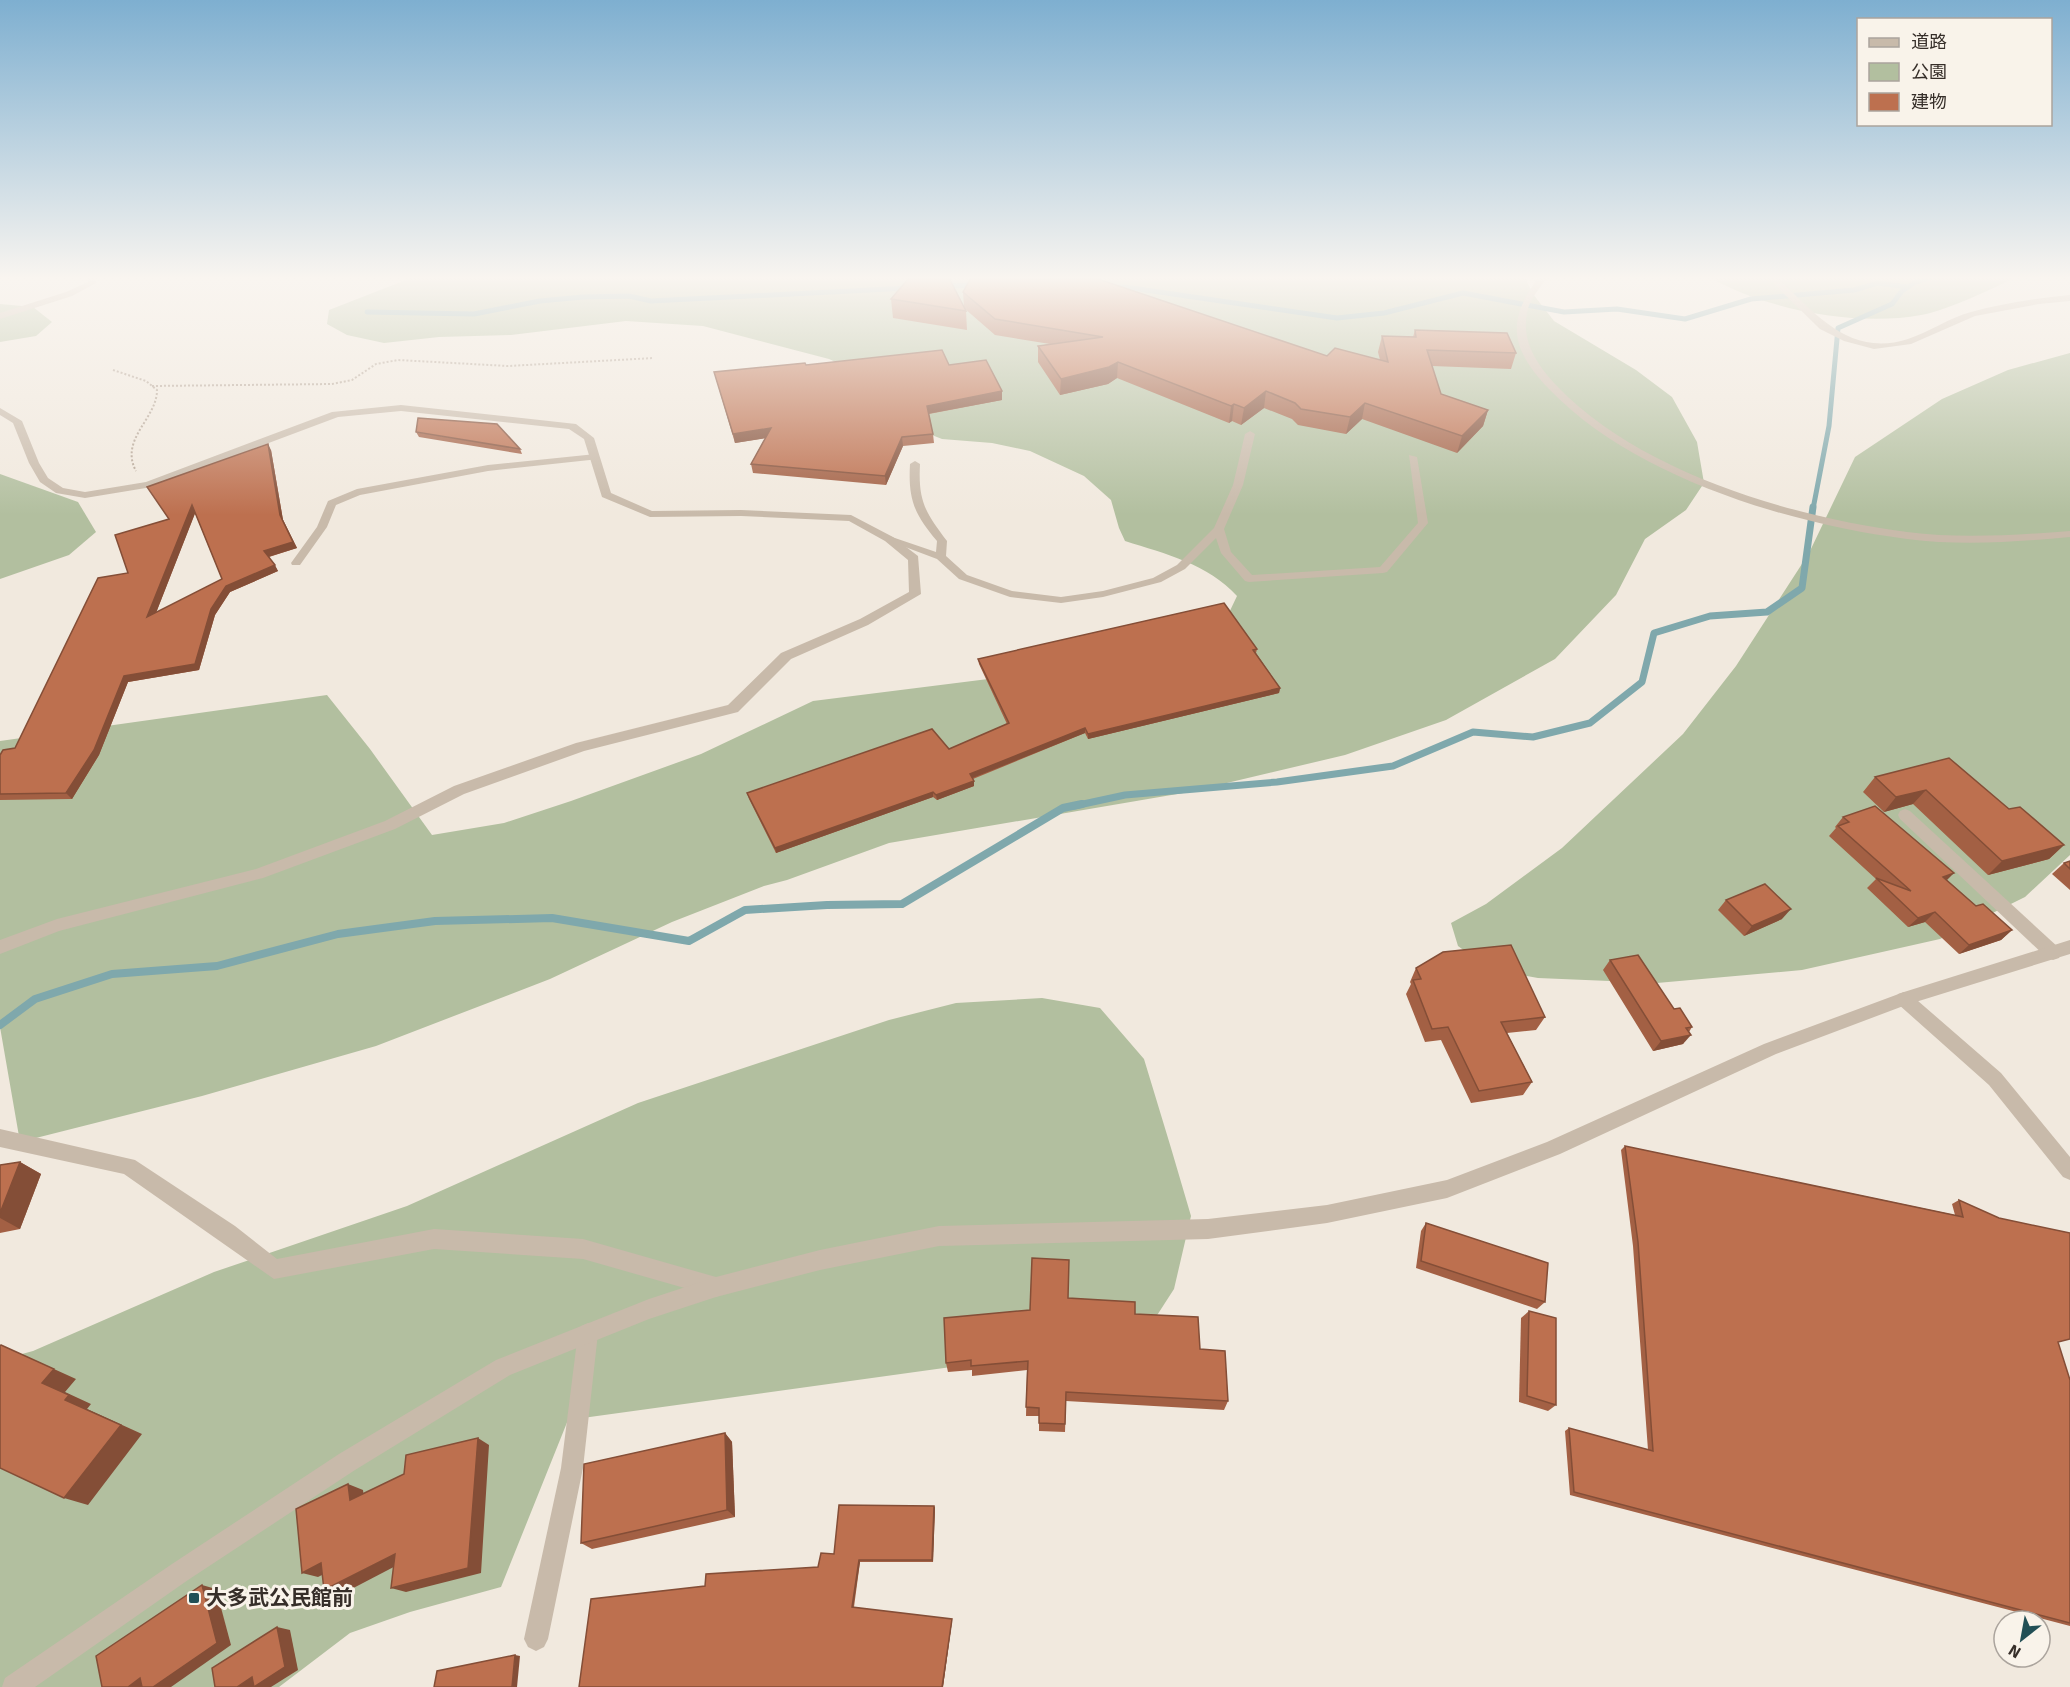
<svg xmlns="http://www.w3.org/2000/svg" width="2070" height="1687" viewBox="0 0 2070 1687" font-family="Signika,'Noto Sans JP',sans-serif">
	<style>
		.green { fill: #b2bf9f }
		.lines { fill: none; stroke-linecap: round; stroke-linejoin: round }
		.stream-far2 { stroke: #7fa8ac; stroke-width: 5 }
		.stream-far1 { stroke: #7fa8ac; stroke-width: 7 }
		.stream { stroke: #7fa8ac; stroke-width: 8 }
		.path { stroke: #b4a495; stroke-width: 2; stroke-dasharray: 2 2; stroke-linecap: butt }
		.service { fill: #c8baaa; fill-rule: evenodd }
		.minor { fill: #c8baaa; fill-rule: evenodd }
		.tertiary { fill: #c8baaa; fill-rule: evenodd }
		.wall { fill: #a36044; fill-rule: evenodd }
		.shaded-wall { fill: #844e37 }
		.building { fill: #bd704f; stroke: #844e37; stroke-width: 1.5; fill-rule: evenodd }
		.poi-dot { fill: #224f55; stroke: #f9f3ea; stroke-width: 2 }
		.labels { text-anchor: middle; stroke-width: 6; stroke-linejoin: round; paint-order: stroke }
		.near-poi-label { font-size: 21px; font-weight: bold; fill: #362e29; stroke: #f9f3ea; text-anchor: start }
	</style>
	<rect width="100%" height="100%" fill="#f1e9de"/>
	<g class="green">
		<path d="M 411,278 L 1525,278 L 1533,294 L 1554,321 L 1636,370 L 1672,397 L 1697,442 L 1704,483 L 1686,510 L 1645,539 L 1616,595 L 1555,659 L 1446,720 L 1345,755 L 1189,792 L 889,843 L 787,880 L 764,886 L 672,922 L 550,979 L 376,1046 L 202,1096 L 20,1142 L 0,1027 L 0,741 L 327,695 L 370,749 L 432,835 L 504,823 L 571,801 L 701,754 L 813,701 L 1028,674 L 1227,617 L 1237,596 C 1208,564 1166,554 1125,541 L 1119,528 L 1111,500 L 1084,476 L 1030,451 L 992,443 L 942,439 L 914,428 L 875,380 L 829,359 L 703,326 L 626,321 L 511,335 L 439,337 L 384,343 L 347,335 L 327,324 L 329,310 Z"/>
		<path d="M 1711,278 L 2015,278 C 1988,290 1949,310 1921,315 C 1857,327 1767,310 1711,278 Z"/>
		<path d="M 0,304 L 33,307 L 52,322 L 36,336 L 0,342 Z"/>
		<path d="M 2070,353 L 2070,855 L 2025,897 L 1940,939 L 1802,970 L 1657,983 L 1538,978 L 1489,969 L 1458,946 L 1451,923 L 1486,904 L 1562,848 L 1683,734 L 1736,666 L 1809,553 L 1855,457 L 1942,399 L 2008,370 Z"/>
		<path d="M 0,474 L 78,502 L 96,532 L 69,555 L 0,579 Z"/>
		<path d="M 1042,998 L 1100,1008 L 1144,1059 L 1171,1148 L 1191,1216 L 1174,1289 L 1143,1337 L 1016,1358 L 568,1420 L 501,1587 L 410,1612 L 350,1633 L 279,1687 L 0,1687 L 0,1360 L 33,1351 L 214,1272 L 407,1206 L 638,1103 L 889,1020 L 956,1003 Z"/>
	</g>
	<g class="lines">
		<g class="stream-far2">
			<path d="M 945,286 L 975,285"/>
			<path d="M 1110,287 L 1125,287 L 1337,318 L 1384,313 L 1463,293 L 1564,312 L 1617,309 L 1685,319 L 1751,299 L 1854,290 L 1878,283 L 1908,287"/>
			<path d="M 367,312 L 474,314 L 540,301 L 583,297 L 629,296 L 651,301 L 909,288"/>
			<path d="M 1813,509 L 1829,426 L 1838,328 L 1892,304 L 1902,291 L 1914,283 L 1929,278"/>
		</g>
		<path class="stream-far1" d="M 1074,806 L 1125,795 L 1277,782 L 1393,766 L 1473,732 L 1533,737 L 1590,723 L 1642,682 L 1654,633 L 1710,616 L 1767,612 L 1802,588 L 1813,507"/>
		<path class="stream" d="M 0,1025 L 35,999 L 112,974 L 217,966 L 338,934 L 435,921 L 552,918 L 689,941 L 745,910 L 827,905 L 902,904 L 1063,808 L 1082,804"/>
		<g class="path">
			<path d="M 113,370 L 146,381 L 157,390 C 157,419 119,439 136,471"/>
			<path d="M 152,386 L 332,384 L 352,380 L 376,364 L 398,360 L 508,366 L 654,358"/>
		</g>
		<g class="service">
			<path d="M 1250,431 L 1255,434 L 1243,485 L 1224,529 L 1231,552 L 1252,575 L 1380,567 L 1418,523 L 1409,455 L 1417,457 L 1428,523 L 1387,572 L 1383,573 L 1249,582 L 1245,581 L 1221,553 L 1216,538 L 1185,569 L 1161,582 L 1103,597 L 1061,603 L 1010,597 L 959,579 L 937,559 L 884,539 L 889,536 L 936,552 L 937,541 C 914,514 908,499 910,464 L 915,461 L 920,464 C 918,501 925,512 947,541 L 946,556 L 967,575 L 1012,591 L 1061,597 L 1103,591 L 1153,578 L 1177,565 L 1214,528 L 1233,485 L 1245,434 Z"/>
			<path d="M 596,454 L 599,455 L 599,459 L 488,471 L 360,495 L 336,505 L 327,527 L 300,565 L 292,565 L 291,563 L 317,527 L 328,501 L 357,489 L 488,465 Z"/>
		</g>
		<g class="minor">
			<path d="M 88,278 L 96,278 L 96,283 L 72,296 L 0,319 L 0,313 L 66,292 L 88,282 Z"/>
			<path d="M 1774,278 L 1782,278 L 1782,282 C 1818,317 1852,357 1908,339 C 1929,332 1949,318 1971,312 C 2003,303 2037,298 2070,295 L 2070,301 L 2039,304 L 1975,316 L 1911,344 L 1874,349 L 1844,341 L 1820,329 L 1775,285 Z"/>
			<path d="M 401,405 L 576,424 L 594,438 L 611,493 L 652,511 L 741,510 L 851,515 L 893,537 L 918,556 L 921,594 L 868,625 L 791,659 L 738,712 L 584,751 L 464,794 L 395,829 L 263,878 L 59,931 L 0,954 L 0,940 L 57,919 L 256,869 L 385,821 L 454,786 L 576,743 L 728,705 L 781,653 L 860,619 L 909,592 L 908,560 L 885,541 L 849,521 L 741,516 L 650,517 L 602,497 L 584,439 L 569,429 L 401,411 L 338,417 L 152,487 L 85,498 L 56,493 L 40,482 L 29,463 L 13,423 L 0,415 L 0,408 L 22,421 L 39,463 L 48,478 L 63,488 L 85,492 L 146,482 L 332,412 Z"/>
			<path d="M 1905,809 L 1910,811 L 2059,948 L 2061,953 L 2059,958 L 2053,960 L 2047,958 L 1900,819 L 1898,815 L 1900,811 Z"/>
			<path d="M 1904,992 L 1910,994 L 2001,1073 L 2070,1157 L 2070,1180 L 2063,1177 L 1989,1085 L 1898,1004 L 1896,999 L 1898,994 Z"/>
			<path d="M 0,1129 L 135,1160 L 235,1226 L 277,1259 L 434,1229 L 583,1239 L 716,1277 L 723,1280 L 726,1287 L 723,1294 L 716,1297 L 583,1259 L 434,1249 L 274,1279 L 124,1174 L 0,1147 Z"/>
			<path d="M 588,1323 L 595,1326 L 598,1333 L 583,1468 L 548,1639 L 544,1647 L 536,1651 L 528,1647 L 524,1639 L 561,1468 L 578,1333 L 581,1326 Z"/>
		</g>
		<g class="tertiary">
			<path d="M 1538,278 L 1547,278 C 1539,289 1529,300 1527,313 C 1521,342 1538,366 1557,386 C 1639,472 1791,517 1907,532 C 1961,539 2016,535 2070,531 L 2070,537 C 2016,542 1961,546 1907,539 C 1789,524 1633,477 1549,389 C 1512,350 1505,323 1538,278 Z"/>
			<path d="M 2070,940 L 2070,954 L 1906,1005 L 1776,1054 L 1560,1154 L 1447,1198 L 1327,1223 L 1208,1239 L 939,1246 L 820,1270 L 716,1297 L 649,1319 L 510,1375 L 355,1470 L 188,1580 L 35,1687 L 2,1687 L 5,1678 L 172,1564 L 339,1454 L 496,1360 L 649,1299 L 716,1277 L 820,1250 L 939,1226 L 1208,1219 L 1327,1205 L 1447,1180 L 1547,1142 L 1764,1044 L 1904,992 Z"/>
		</g>
	</g>
	<g class="wall">
		<path d="M 963,292 L 1327,356 L 1380,360 L 1378,352 L 1382,336 L 1413,337 L 1415,330 L 1516,353 L 1511,369 L 1432,366 L 1441,394 L 1488,410 L 1483,426 L 1457,453 L 1362,419 L 1346,434 L 1298,425 L 1292,419 L 1264,408 L 1241,425 L 1232,421 L 1229,423 L 1117,378 L 1108,384 L 1060,395 L 1038,362 L 1038,346 L 1050,344 L 995,335 L 964,308 L 966,311 L 967,330 L 893,318 L 891,299 L 964,307 Z"/>
		<path d="M 806,365 L 1002,391 L 1002,400 L 929,414 L 933,434 L 934,443 L 903,446 L 886,485 L 753,473 L 751,464 L 765,438 L 735,443 L 714,372 Z"/>
		<path d="M 416,432 L 520,449 L 522,454 L 419,437 Z"/>
		<path d="M 271,450 L 283,520 L 297,548 L 269,557 L 278,571 L 230,592 L 215,615 L 199,670 L 128,682 L 99,755 L 72,799 L 0,800 L 0,755 L 15,748 L 128,573 L 169,519 ZM 195,513 L 222,579 L 156,613 Z"/>
		<path d="M 1257,649 L 1256,653 L 1280,688 L 1279,693 L 1088,739 L 1085,733 L 973,779 L 974,786 L 937,800 L 933,797 L 776,853 L 749,799 L 747,793 L 949,749 L 1007,724 L 979,664 L 978,659 Z"/>
		<path d="M 1875,777 L 2009,809 L 2064,845 L 2049,859 L 1988,875 L 1913,804 L 1884,812 L 1863,792 Z"/>
		<path d="M 1843,817 L 1947,880 L 1976,906 L 2012,930 L 2001,940 L 1959,954 L 1925,922 L 1908,927 L 1867,888 L 1876,879 L 1829,836 L 1836,828 L 1835,827 Z"/>
		<path d="M 2070,861 L 2070,890 L 2052,874 L 2064,863 Z"/>
		<path d="M 1726,900 L 1782,919 L 1744,936 L 1718,910 Z"/>
		<path d="M 1610,960 L 1674,1009 L 1692,1027 L 1689,1032 L 1683,1044 L 1653,1051 L 1603,970 Z"/>
		<path d="M 1416,968 L 1545,1017 L 1536,1030 L 1507,1033 L 1532,1082 L 1523,1095 L 1471,1103 L 1441,1040 L 1425,1042 L 1406,994 L 1411,984 L 1410,982 Z"/>
		<path d="M 1625,1146 L 1955,1215 L 1952,1204 L 1959,1200 L 2058,1343 L 2070,1380 L 2070,1626 L 1570,1495 L 1565,1431 L 1569,1428 L 1648,1450 L 1633,1246 L 1621,1150 Z"/>
		<path d="M 20,1162 L 41,1174 L 20,1229 L 0,1233 L 0,1165 Z"/>
		<path d="M 1426,1223 L 1545,1302 L 1537,1309 L 1416,1268 L 1421,1231 Z"/>
		<path d="M 1068,1298 L 1200,1349 L 1228,1401 L 1224,1410 L 1066,1401 L 1065,1432 L 1039,1431 L 1039,1416 L 1026,1416 L 1027,1370 L 972,1376 L 972,1370 L 948,1372 L 946,1363 L 1030,1310 Z"/>
		<path d="M 1529,1311 L 1556,1405 L 1548,1411 L 1519,1402 L 1521,1318 Z"/>
		<path d="M 725,1433 L 732,1442 L 735,1517 L 592,1549 L 581,1543 Z"/>
		<path d="M 934,1506 L 935,1508 L 933,1562 L 860,1562 L 854,1607 L 952,1621 L 943,1687 L 579,1687 L 705,1586 L 818,1567 L 834,1554 Z"/>
	</g>
	<g class="shaded-wall">
		<path d="M 1118,362 L 1117,378 L 1108,384 L 1060,395 L 1061,379 Z"/>
		<path d="M 1002,391 L 1002,400 L 927,414 L 927,406 Z"/>
		<path d="M 1266,391 L 1264,408 L 1241,425 L 1244,408 Z"/>
		<path d="M 1365,403 L 1362,419 L 1346,434 L 1350,417 Z"/>
		<path d="M 1234,404 L 1232,421 L 1229,423 L 1231,406 Z"/>
		<path d="M 1488,410 L 1483,426 L 1457,453 L 1462,436 Z"/>
		<path d="M 771,428 L 773,437 L 735,443 L 733,434 Z"/>
		<path d="M 902,437 L 903,446 L 886,485 L 885,476 Z"/>
		<path d="M 268,444 L 271,450 L 283,520 L 297,548 L 268,557 L 264,551 L 280,515 Z"/>
		<path d="M 192,505 L 196,511 L 152,623 L 147,617 Z"/>
		<path d="M 275,565 L 278,571 L 230,592 L 215,615 L 199,670 L 128,682 L 99,755 L 72,799 L 66,793 L 124,676 L 211,609 L 226,586 Z"/>
		<path d="M 1280,688 L 1279,693 L 1088,739 L 1088,734 Z"/>
		<path d="M 1085,728 L 1085,733 L 970,779 L 970,774 Z"/>
		<path d="M 974,781 L 974,786 L 937,800 L 936,795 Z"/>
		<path d="M 1926,790 L 1913,804 L 1884,812 L 1896,797 Z"/>
		<path d="M 933,792 L 933,797 L 776,853 L 775,848 Z"/>
		<path d="M 2064,845 L 2049,859 L 1988,875 L 2002,861 Z"/>
		<path d="M 1954,873 L 1944,883 L 1943,877 Z"/>
		<path d="M 1791,909 L 1782,919 L 1744,936 L 1752,926 Z"/>
		<path d="M 1935,912 L 1925,922 L 1908,927 L 1918,918 Z"/>
		<path d="M 2012,930 L 2001,940 L 1959,954 L 1969,945 Z"/>
		<path d="M 1691,1035 L 1683,1044 L 1653,1051 L 1661,1041 Z"/>
		<path d="M 20,1162 L 41,1174 L 20,1229 L 0,1218 L 0,1213 Z"/>
		<path d="M 1,1345 L 76,1379 L 65,1392 L 91,1404 L 87,1409 L 142,1434 L 88,1505 L 64,1498 L 65,1400 L 42,1383 Z"/>
		<path d="M 725,1433 L 732,1442 L 735,1517 L 727,1510 Z"/>
		<path d="M 478,1438 L 489,1445 L 481,1573 L 406,1592 L 391,1588 Z"/>
		<path d="M 348,1484 L 363,1490 L 365,1506 L 350,1500 Z"/>
		<path d="M 934,1506 L 935,1508 L 933,1562 L 932,1560 Z"/>
		<path d="M 395,1554 L 409,1559 L 340,1595 L 324,1590 Z"/>
		<path d="M 859,1560 L 860,1562 L 853,1608 L 852,1607 Z"/>
		<path d="M 321,1563 L 336,1568 L 318,1577 L 302,1573 Z"/>
		<path d="M 202,1585 L 216,1589 L 231,1645 L 171,1687 L 153,1687 Z"/>
		<path d="M 952,1619 L 952,1621 L 943,1687 L 942,1687 Z"/>
		<path d="M 277,1627 L 290,1630 L 298,1670 L 271,1687 L 254,1687 Z"/>
		<path d="M 515,1655 L 520,1656 L 517,1687 L 512,1687 Z"/>
		<path d="M 252,1677 L 266,1679 L 254,1687 L 237,1687 Z"/>
		<path d="M 140,1678 L 146,1687 L 128,1687 Z"/>
	</g>
	<g class="building">
		<path d="M 909,278 L 949,278 L 966,311 L 891,299 Z"/>
		<path d="M 971,278 L 1025,278 L 1034,279 L 1095,278 L 1327,356 L 1335,348 L 1388,362 L 1382,336 L 1416,337 L 1415,330 L 1507,333 L 1516,353 L 1427,350 L 1441,394 L 1488,410 L 1462,436 L 1365,403 L 1350,417 L 1301,409 L 1295,403 L 1266,391 L 1244,408 L 1234,404 L 1231,406 L 1118,362 L 1109,367 L 1061,379 L 1038,346 L 1103,337 L 995,319 L 963,292 Z"/>
		<path d="M 942,350 L 949,365 L 986,360 L 1002,391 L 927,406 L 933,434 L 902,437 L 885,476 L 751,464 L 771,428 L 733,434 L 714,372 L 805,363 L 806,365 Z"/>
		<path d="M 418,418 L 497,424 L 520,449 L 416,432 Z"/>
		<path d="M 268,444 L 280,515 L 293,542 L 264,551 L 275,565 L 226,586 L 211,609 L 195,664 L 124,676 L 94,750 L 66,793 L 0,794 L 0,755 L 3,750 L 15,748 L 98,578 L 128,573 L 115,535 L 169,519 L 147,487 ZM 192,505 L 222,579 L 147,617 Z"/>
		<path d="M 1224,603 L 1257,649 L 1253,650 L 1280,688 L 1088,734 L 1085,728 L 970,774 L 974,781 L 936,795 L 933,792 L 775,848 L 747,793 L 932,729 L 949,749 L 1009,723 L 978,659 Z"/>
		<path d="M 1949,758 L 2009,809 L 2020,807 L 2064,845 L 2002,861 L 1926,790 L 1896,797 L 1875,777 Z"/>
		<path d="M 1875,806 L 1954,873 L 1943,877 L 1976,906 L 1983,904 L 2012,930 L 1969,945 L 1935,912 L 1918,918 L 1876,878 L 1911,891 L 1838,826 L 1849,822 L 1843,817 Z"/>
		<path d="M 2070,861 L 2070,869 L 2064,863 Z"/>
		<path d="M 1765,884 L 1791,909 L 1752,926 L 1726,900 Z"/>
		<path d="M 1511,945 L 1545,1017 L 1501,1022 L 1532,1082 L 1479,1091 L 1448,1027 L 1432,1029 L 1413,980 L 1421,979 L 1416,968 L 1443,952 Z"/>
		<path d="M 1638,955 L 1674,1009 L 1680,1008 L 1692,1027 L 1686,1028 L 1691,1035 L 1661,1041 L 1610,960 Z"/>
		<path d="M 1625,1146 L 1963,1217 L 1959,1200 L 1999,1218 L 2070,1233 L 2070,1339 L 2058,1342 L 2070,1380 L 2070,1623 L 1574,1492 L 1569,1428 L 1653,1451 L 1638,1242 Z"/>
		<path d="M 20,1162 L 0,1213 L 0,1165 Z"/>
		<path d="M 1426,1223 L 1548,1263 L 1545,1302 L 1421,1261 Z"/>
		<path d="M 1032,1258 L 1069,1260 L 1068,1298 L 1135,1302 L 1135,1314 L 1198,1317 L 1200,1349 L 1225,1351 L 1228,1401 L 1066,1392 L 1065,1424 L 1039,1423 L 1039,1408 L 1026,1407 L 1028,1361 L 971,1366 L 971,1360 L 946,1363 L 944,1318 L 1030,1310 Z"/>
		<path d="M 1529,1311 L 1556,1318 L 1556,1405 L 1527,1396 Z"/>
		<path d="M 1,1345 L 54,1369 L 42,1383 L 69,1395 L 65,1400 L 121,1425 L 64,1498 L 0,1468 L 0,1346 Z"/>
		<path d="M 725,1433 L 727,1510 L 581,1543 L 584,1464 Z"/>
		<path d="M 478,1438 L 468,1568 L 391,1588 L 395,1554 L 324,1590 L 321,1563 L 302,1573 L 296,1509 L 348,1484 L 350,1500 L 404,1474 L 406,1455 Z"/>
		<path d="M 839,1505 L 934,1506 L 932,1560 L 859,1560 L 852,1607 L 952,1619 L 942,1687 L 579,1687 L 591,1599 L 705,1586 L 706,1574 L 818,1567 L 821,1553 L 834,1554 Z"/>
		<path d="M 202,1585 L 217,1643 L 153,1687 L 142,1687 L 140,1678 L 128,1687 L 102,1687 L 96,1656 Z"/>
		<path d="M 277,1627 L 285,1667 L 254,1687 L 252,1677 L 237,1687 L 215,1687 L 212,1668 Z"/>
		<path d="M 515,1655 L 512,1687 L 434,1687 L 437,1671 Z"/>
	</g>
	<linearGradient id="sky" x2="0" y2="1"><stop stop-color="#7eafd0"/><stop offset="0.54" stop-color="#f9f5f0"/><stop offset="1" stop-color="#f9f5f0" stop-opacity="0"/></linearGradient>
	<rect width="2070" height="515" fill="url(#sky)"/>
	<rect class="poi-dot" x="188" y="1592" width="12" height="12" rx="3"/>
	<g class="labels">
		<g class="near-poi-label">
			<text x="206" y="1605">大多武公民館前</text>
		</g>
	</g>
	<rect x="1857" y="18" width="195" height="108" fill="#f9f3ea" stroke="#aba49d" stroke-width="1.5"/>
	<rect x="1869" y="38" width="30" height="9" fill="#c8baaa" stroke="#aba49d" stroke-width="1.5"/>
	<text x="1911" y="48" font-size="18" fill="#362e29">道路</text>
	<rect x="1869" y="63" width="30" height="18" fill="#b2bf9f" stroke="#aba49d" stroke-width="1.5"/>
	<text x="1911" y="78" font-size="18" fill="#362e29">公園</text>
	<rect x="1869" y="93" width="30" height="18" fill="#bd704f" stroke="#aba49d" stroke-width="1.5"/>
	<text x="1911" y="108" font-size="18" fill="#362e29">建物</text>
	<g transform="translate(2022 1639) rotate(211)"><circle r="28" fill="#f9f3ea" stroke="#aba49d" stroke-width="1.5"/>
	<path d="M0-4.5L10 22L0 15L-10 22Z" fill="#224f55"/>
	<text y="-9" font-size="16" font-weight="bold" text-anchor="middle" fill="#362e29">N</text>
	</g>
</svg>
